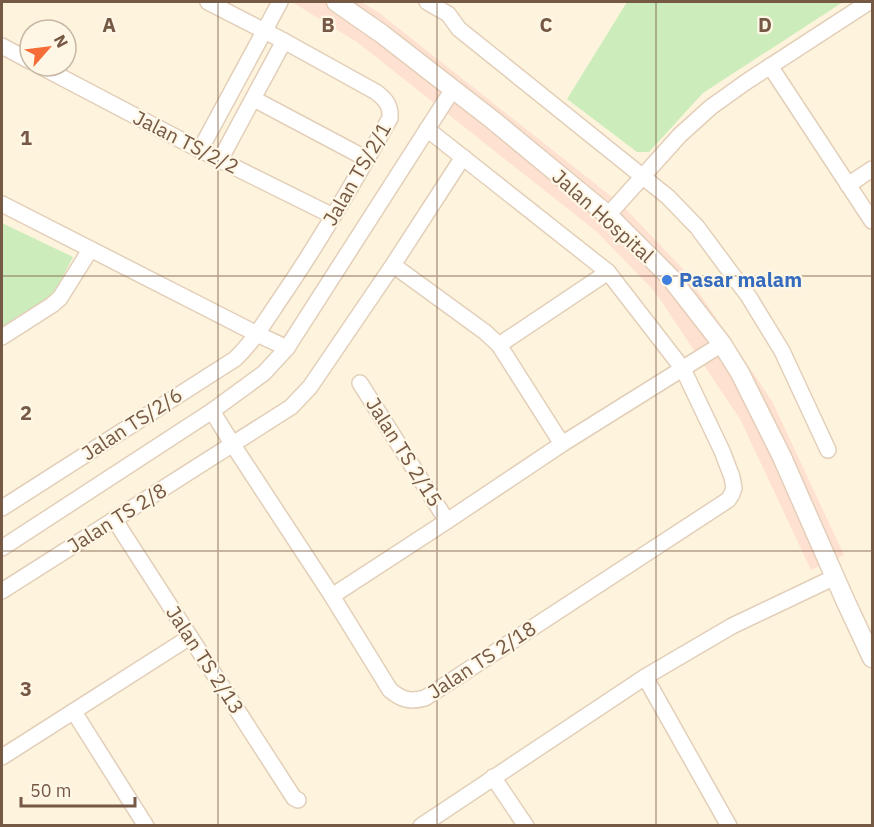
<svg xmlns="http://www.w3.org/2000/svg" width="874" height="827" viewBox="0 0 874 827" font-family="'IBM Plex Sans',sans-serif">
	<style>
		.commercial { fill: #ffe1d1 }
		.green { fill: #ccedbb }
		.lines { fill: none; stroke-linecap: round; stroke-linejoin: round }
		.minor-casing { stroke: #e3cfb9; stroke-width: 18 }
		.tertiary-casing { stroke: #e3cfb9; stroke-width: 21 }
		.minor { stroke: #fff; stroke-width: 15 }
		.tertiary { stroke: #fff; stroke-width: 18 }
		.grid { fill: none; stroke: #765944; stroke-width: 1.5; stroke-opacity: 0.55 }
		.shop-dot { fill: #3f7fe0; stroke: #fff7e6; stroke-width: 2 }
		.labels { text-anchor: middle; stroke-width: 4.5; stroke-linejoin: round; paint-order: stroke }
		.street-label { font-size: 20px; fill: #765944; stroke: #fff7e6 }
		.shop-label { font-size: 20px; font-weight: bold; fill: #366cbe; stroke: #fff7e6; text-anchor: start }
		.grid-label { font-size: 20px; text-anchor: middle; font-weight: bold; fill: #765944; stroke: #fff7e6; stroke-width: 4.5; stroke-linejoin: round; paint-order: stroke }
	</style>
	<rect width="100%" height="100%" fill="#fef4dd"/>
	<path class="commercial" d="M 292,2 L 361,2 L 378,12 L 622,205 L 683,269 L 772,401 L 844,555 L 811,570 L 740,419 L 655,292 L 597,232 L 357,42 Z"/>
	<g class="green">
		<path d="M 627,2 L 843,2 L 703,93 L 649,152 L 637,152 L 567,99 Z"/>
		<path d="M 2,223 L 73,257 L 50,301 L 2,330 Z"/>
	</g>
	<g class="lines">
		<defs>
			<g id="minor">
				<path d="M 427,2 L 448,14 L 459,29 L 668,197 L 697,227 L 749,297 L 763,320 L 782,351 L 828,450"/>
				<path d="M 2,46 L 30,61"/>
				<path d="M 40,66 L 200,150 L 333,216"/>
				<path d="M 770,66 L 872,221"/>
				<path d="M 254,99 L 367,159"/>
				<path d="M 200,150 L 280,2"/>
				<path d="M 220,160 L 284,41"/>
				<path d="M 848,185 L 872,169"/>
				<path d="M 2,204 L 257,334 L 287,348"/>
				<path d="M 608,215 L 680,135 L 711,107 L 746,82 L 869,2"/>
				<path d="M 393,265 L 485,332 L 499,345 L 562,444"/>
				<path d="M 2,337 L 52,305 L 60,298 L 90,250"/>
				<path d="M 499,345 L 608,272"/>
				<path d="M 360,383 L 447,521"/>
				<path d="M 212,411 L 233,445 L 332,596 L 390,690 C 402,700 410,702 425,698 L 728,500 L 732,494 L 734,488 L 732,477 L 722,451 L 683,369 L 608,272 L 427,129"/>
				<path d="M 2,508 L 235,359 C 255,340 269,315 285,292 C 323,236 357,177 390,118 C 391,105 385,99 376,92 L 284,41 L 208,2"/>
				<path d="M 114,519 L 294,798 L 298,800"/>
				<path d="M 2,548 L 212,411 L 264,373 L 287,348 L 453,89"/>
				<path d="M 2,591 L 291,407 L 310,387 L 393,265 L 463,157"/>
				<path d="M 332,596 L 447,521 L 562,444 L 722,344"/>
				<path d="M 645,677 L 729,826"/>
				<path d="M 74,712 L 146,826"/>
				<path d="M 2,757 L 190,637"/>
				<path d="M 493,777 L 526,826"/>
				<path d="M 421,826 L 645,677 L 732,626 L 835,577"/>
			</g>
			<path id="tertiary" d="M 336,2 L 382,34 L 494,121 L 608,215 L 670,277 L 722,344 L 740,373 L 782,457 L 845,600 L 872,658"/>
		</defs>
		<use href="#minor" class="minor-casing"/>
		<use href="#tertiary" class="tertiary-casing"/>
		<use href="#minor" class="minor"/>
		<use href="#tertiary" class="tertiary"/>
	</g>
	<path class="grid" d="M 218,2 L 218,826M 437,2 L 437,826M 656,2 L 656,826M 2,276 L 872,276M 2,551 L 872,551"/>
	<circle class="shop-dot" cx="667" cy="280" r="6"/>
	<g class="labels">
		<g class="street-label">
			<text transform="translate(186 142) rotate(27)" y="7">Jalan TS/2/2</text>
			<text transform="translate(357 174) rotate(-60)" y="7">Jalan TS/2/1</text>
			<text transform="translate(603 216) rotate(42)" y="7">Jalan Hospital</text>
			<text transform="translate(132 424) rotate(-33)" y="7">Jalan TS/2/6</text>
			<text transform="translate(404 452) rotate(58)" y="7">Jalan TS 2/15</text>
			<text transform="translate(117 518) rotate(-32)" y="7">Jalan TS 2/8</text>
			<text transform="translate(205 660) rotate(57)" y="7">Jalan TS 2/13</text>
			<text transform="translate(482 660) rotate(-33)" y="7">Jalan TS 2/18</text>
		</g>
		<g class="shop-label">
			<text x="679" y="287">Pasar malam</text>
		</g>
	</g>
	<g class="grid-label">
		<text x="109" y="32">A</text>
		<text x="328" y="32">B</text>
		<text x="546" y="32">C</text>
		<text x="765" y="32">D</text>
		<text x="26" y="145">1</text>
		<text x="26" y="420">2</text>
		<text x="26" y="696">3</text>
	</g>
	<rect width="874" height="827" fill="none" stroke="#765944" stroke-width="6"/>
	<g transform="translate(48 48) rotate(62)"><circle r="28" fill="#fff7e6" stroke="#c8b8a5" stroke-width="1.5"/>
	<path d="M0-4.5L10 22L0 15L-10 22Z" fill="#f56c36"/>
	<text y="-9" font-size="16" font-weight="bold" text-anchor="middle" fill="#765944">N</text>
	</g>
	<path d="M21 797v9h114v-9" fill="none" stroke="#765944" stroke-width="3"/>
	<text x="30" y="797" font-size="18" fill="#765944" stroke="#fff7e6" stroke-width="4.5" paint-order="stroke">50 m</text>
</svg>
